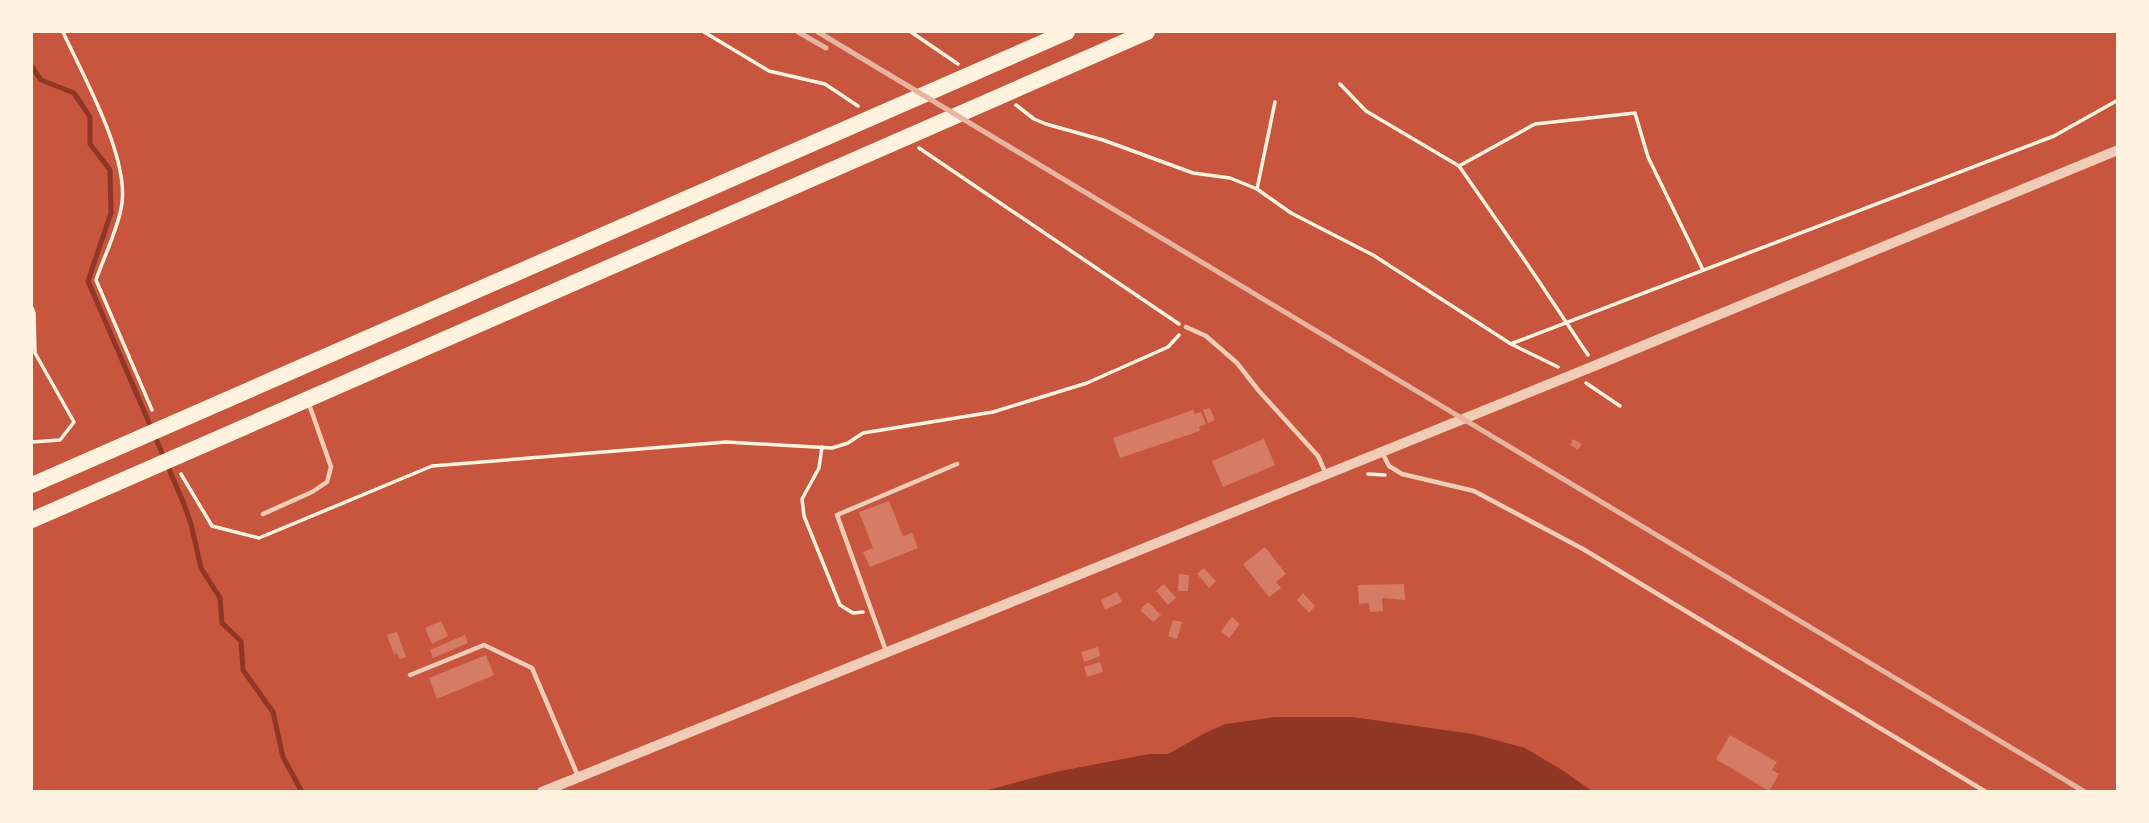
<svg xmlns="http://www.w3.org/2000/svg" width="2149" height="823" viewBox="0 0 2149 823" font-family="'Golos Text',sans-serif">
	<style>
		.water { fill: #8f3625 }
		.lines { fill: none; stroke-linecap: round; stroke-linejoin: round }
		.stream { stroke: #8f3625; stroke-width: 5 }
		.building { fill: #d67c66 }
		.path { stroke: #fff3e0; stroke-width: 3.5 }
		.service { stroke: #f1ccb7; stroke-width: 4.5 }
		.tertiary { stroke: #f1ccb7; stroke-width: 10 }
		.motorway { stroke: #fff3e0; stroke-width: 16 }
		.rail { stroke: #e9b49f; stroke-width: 5 }
	</style>
	<rect width="100%" height="100%" fill="#c8553d"/>
	<path class="water" d="M 1275,717 L 1352,717 L 1473,734 L 1525,748 L 1562,770 L 1592,791 L 984,791 L 1055,772 L 1149,754 L 1168,754 L 1207,732 L 1226,724 Z"/>
	<g class="lines">
		<path class="stream" d="M 32,67 L 41,80 L 74,93 L 90,117 L 90,144 L 110,170 L 111,213 L 88,281 L 184,504 L 191,524 L 201,568 L 220,598 L 222,623 L 241,641 L 243,670 L 273,712 L 283,757 L 302,792"/>
	</g>
	<g class="building">
		<path d="M 1210,408 L 1215,420 L 1208,423 L 1203,410 Z"/>
		<path d="M 1193,410 L 1195,414 L 1201,412 L 1206,424 L 1199,427 L 1200,431 L 1120,458 L 1113,438 Z"/>
		<path d="M 1264,439 L 1275,465 L 1223,487 L 1212,461 Z"/>
		<path d="M 1573,439 L 1582,444 L 1578,450 L 1570,445 Z"/>
		<path d="M 889,501 L 903,536 L 912,533 L 918,548 L 870,567 L 863,552 L 873,548 L 859,512 Z"/>
		<path d="M 1265,547 L 1286,574 L 1276,582 L 1281,588 L 1269,597 L 1243,564 Z"/>
		<path d="M 1204,568 L 1216,581 L 1209,588 L 1197,574 Z"/>
		<path d="M 1179,574 L 1189,575 L 1188,591 L 1178,591 Z"/>
		<path d="M 1164,584 L 1176,598 L 1168,605 L 1156,591 Z"/>
		<path d="M 1404,584 L 1405,600 L 1382,598 L 1383,611 L 1370,612 L 1369,603 L 1359,604 L 1358,585 Z"/>
		<path d="M 1117,592 L 1122,602 L 1105,610 L 1101,600 Z"/>
		<path d="M 1303,593 L 1315,606 L 1309,613 L 1297,600 Z"/>
		<path d="M 1148,602 L 1161,615 L 1153,622 L 1140,610 Z"/>
		<path d="M 1232,617 L 1240,624 L 1229,638 L 1221,631 Z"/>
		<path d="M 1173,620 L 1182,622 L 1177,639 L 1168,636 Z"/>
		<path d="M 441,621 L 448,636 L 432,644 L 425,628 Z"/>
		<path d="M 397,632 L 406,657 L 400,659 L 397,653 L 394,654 L 387,635 Z"/>
		<path d="M 465,635 L 468,643 L 433,658 L 430,650 Z"/>
		<path d="M 1098,647 L 1100,656 L 1084,662 L 1081,652 Z"/>
		<path d="M 486,655 L 494,675 L 437,699 L 429,678 Z"/>
		<path d="M 1100,662 L 1103,672 L 1087,677 L 1084,667 Z"/>
		<path d="M 1730,735 L 1777,762 L 1772,770 L 1779,774 L 1769,791 L 1716,759 Z"/>
	</g>
	<g class="lines">
		<g class="path">
			<path d="M 63,32 C 83,76 132,161 121,209 C 116,233 104,257 96,280 L 152,410"/>
			<path d="M 704,32 L 769,71 L 825,84 L 858,106"/>
			<path d="M 911,32 L 958,64"/>
			<path d="M 1340,84 L 1366,111 L 1459,166 L 1532,271 L 1588,355"/>
			<path d="M 1016,105 L 1034,119 L 1046,124 L 1103,140 L 1193,173 L 1230,178 L 1257,189 L 1291,213 L 1373,255 L 1511,344 L 1558,367"/>
			<path d="M 919,148 L 1179,324"/>
			<path d="M 1459,166 L 1535,124 L 1635,113 L 1648,157 L 1703,270"/>
			<path d="M 1257,189 L 1275,102"/>
			<path d="M 32,308 L 34,313 L 35,353 L 74,422 L 60,440 L 32,442"/>
			<path d="M 1513,343 L 2054,136 L 2118,100"/>
			<path d="M 1586,383 L 1620,406"/>
			<path d="M 822,447 L 819,468 L 802,499 L 804,516 L 840,605 L 853,613 L 863,612"/>
			<path d="M 181,474 L 212,526 L 259,538 L 432,466 L 726,442 L 832,448 L 848,443 L 863,433 L 993,412 L 1087,383 L 1168,347 L 1179,335"/>
			<path d="M 1368,474 L 1385,475"/>
		</g>
		<g class="service">
			<path d="M 1186,327 L 1206,336 L 1237,363 L 1259,391 L 1318,456 L 1326,474"/>
			<path d="M 1382,452 L 1389,466 L 1402,474 L 1474,491 L 1583,549 L 1986,792"/>
			<path d="M 263,514 L 312,492 L 327,482 L 331,467 L 309,404"/>
			<path d="M 886,651 L 837,515 L 957,464"/>
			<path d="M 410,675 L 484,645 L 532,668 L 578,776"/>
		</g>
		<path class="tertiary" d="M 542,792 L 1594,366 L 2118,150"/>
		<g class="motorway">
			<path d="M 32,485 L 1067,32"/>
			<path d="M 32,520 L 1147,32"/>
		</g>
		<g class="rail">
			<path d="M 798,32 L 826,48"/>
			<path d="M 818,32 L 2085,792"/>
		</g>
	</g>
	<rect width="2149" height="823" fill="none" stroke="#fff3e0" stroke-width="66"/>
</svg>
